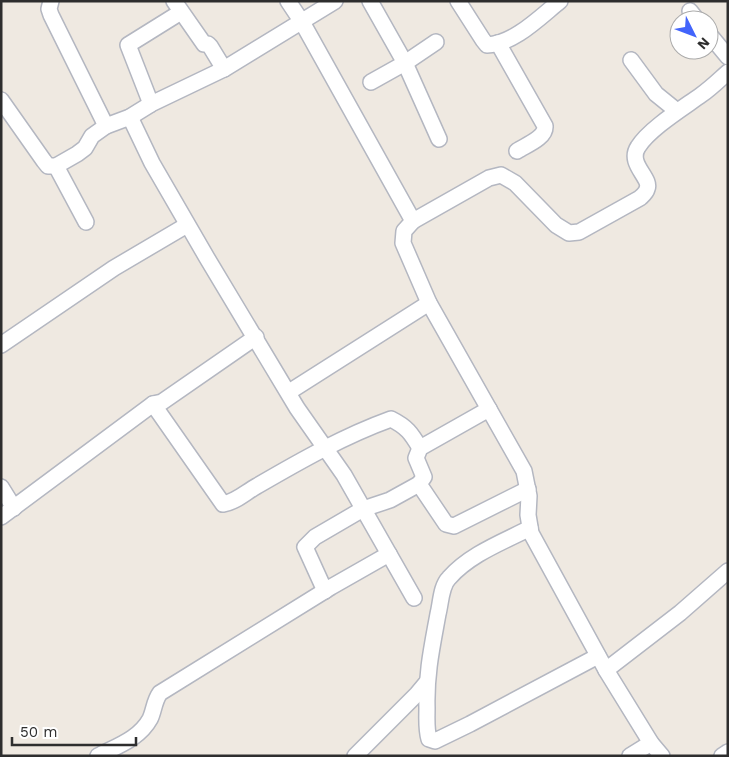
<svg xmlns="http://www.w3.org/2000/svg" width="729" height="757" viewBox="0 0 729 757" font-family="'Work Sans',sans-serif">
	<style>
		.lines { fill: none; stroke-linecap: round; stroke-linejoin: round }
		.street-casing { stroke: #b4b7c1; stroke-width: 18 }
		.street { stroke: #fff; stroke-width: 15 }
	</style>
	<rect width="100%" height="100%" fill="#efe9e1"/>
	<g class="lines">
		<defs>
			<g id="street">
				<path d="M 51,1 L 49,9 L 51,15 L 106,126"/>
				<path d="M 174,1 L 204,44 L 208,44 L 210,46 L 224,69"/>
				<path d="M 288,1 L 302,22 L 413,221 L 404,231 L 403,243 L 429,303 L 524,471 L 529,496 L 528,515 L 531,533 L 606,670 L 651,743 L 662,756"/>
				<path d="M 370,1 L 405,63 L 439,139"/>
				<path d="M 458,1 L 483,40 L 487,45 C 514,44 540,17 560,1"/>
				<path d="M 690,11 L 697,20"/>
				<path d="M 709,34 L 728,57"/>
				<path d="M 498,43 L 545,126 C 546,138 526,145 517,151"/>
				<path d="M 631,60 L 656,94 L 677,111"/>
				<path d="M 371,82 L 405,63 L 436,42"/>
				<path d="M 1,100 L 44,161 L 48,166 L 56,166 L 77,154 L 85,148 L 92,136 L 106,126 L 130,117 L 151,104 L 224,69 L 335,1"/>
				<path d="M 151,104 L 128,45 L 181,12"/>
				<path d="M 130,117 L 152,163 L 207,258 L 297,408 L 344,475 L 414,598"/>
				<path d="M 56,166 L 86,222"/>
				<path d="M 413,221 L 489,178 L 501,175 L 515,183 L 556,225 L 569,233 L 579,232 L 640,198 C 642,196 646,193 647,189 C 652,178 627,164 638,147 C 649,129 683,108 701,95 C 711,88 719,80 728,72"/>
				<path d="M 1,345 L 114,268 L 187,225"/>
				<path d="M 289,392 L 429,303"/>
				<path d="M 153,404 L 223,504 C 236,502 246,492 257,486 C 300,461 344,436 391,419 C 407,427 411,433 420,448"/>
				<path d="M 489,409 L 420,448 L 416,458 L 424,477 L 419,484 L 446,524 L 454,526 L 528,489"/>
				<path d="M 1,487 L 14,508"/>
				<path d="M 1,517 L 153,404 L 162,402 L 256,337"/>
				<path d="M 530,528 C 503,542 470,554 449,578 C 441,586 441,602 438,614 C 432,647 426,674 427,708 C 427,718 426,729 429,739 L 435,741 L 470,724 L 598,656"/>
				<path d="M 325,591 L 305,547 L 315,537 L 363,509 L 390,500 L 419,484"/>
				<path d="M 606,670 L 680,613 L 728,571"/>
				<path d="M 98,756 C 117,746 139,739 150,719 C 154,711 154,701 160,693 L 331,587 L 389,554"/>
				<path d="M 355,756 L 417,694 L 427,682"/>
				<path d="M 630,756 L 651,743"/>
				<path d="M 722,756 L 728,752"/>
			</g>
		</defs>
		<use href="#street" class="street-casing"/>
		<use href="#street" class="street"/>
	</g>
	<rect width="729" height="757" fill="none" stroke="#2e2e2e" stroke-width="5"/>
	<g transform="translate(694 35) rotate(132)"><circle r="24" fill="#ffffff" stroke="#ababab"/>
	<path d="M0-4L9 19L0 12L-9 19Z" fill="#4264fb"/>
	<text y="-8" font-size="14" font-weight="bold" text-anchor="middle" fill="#2e2e2e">N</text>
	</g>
	<path d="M12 737v8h124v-8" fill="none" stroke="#2e2e2e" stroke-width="2.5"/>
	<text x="20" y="737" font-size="15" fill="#2e2e2e" stroke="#ffffff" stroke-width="4" paint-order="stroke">50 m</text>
</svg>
